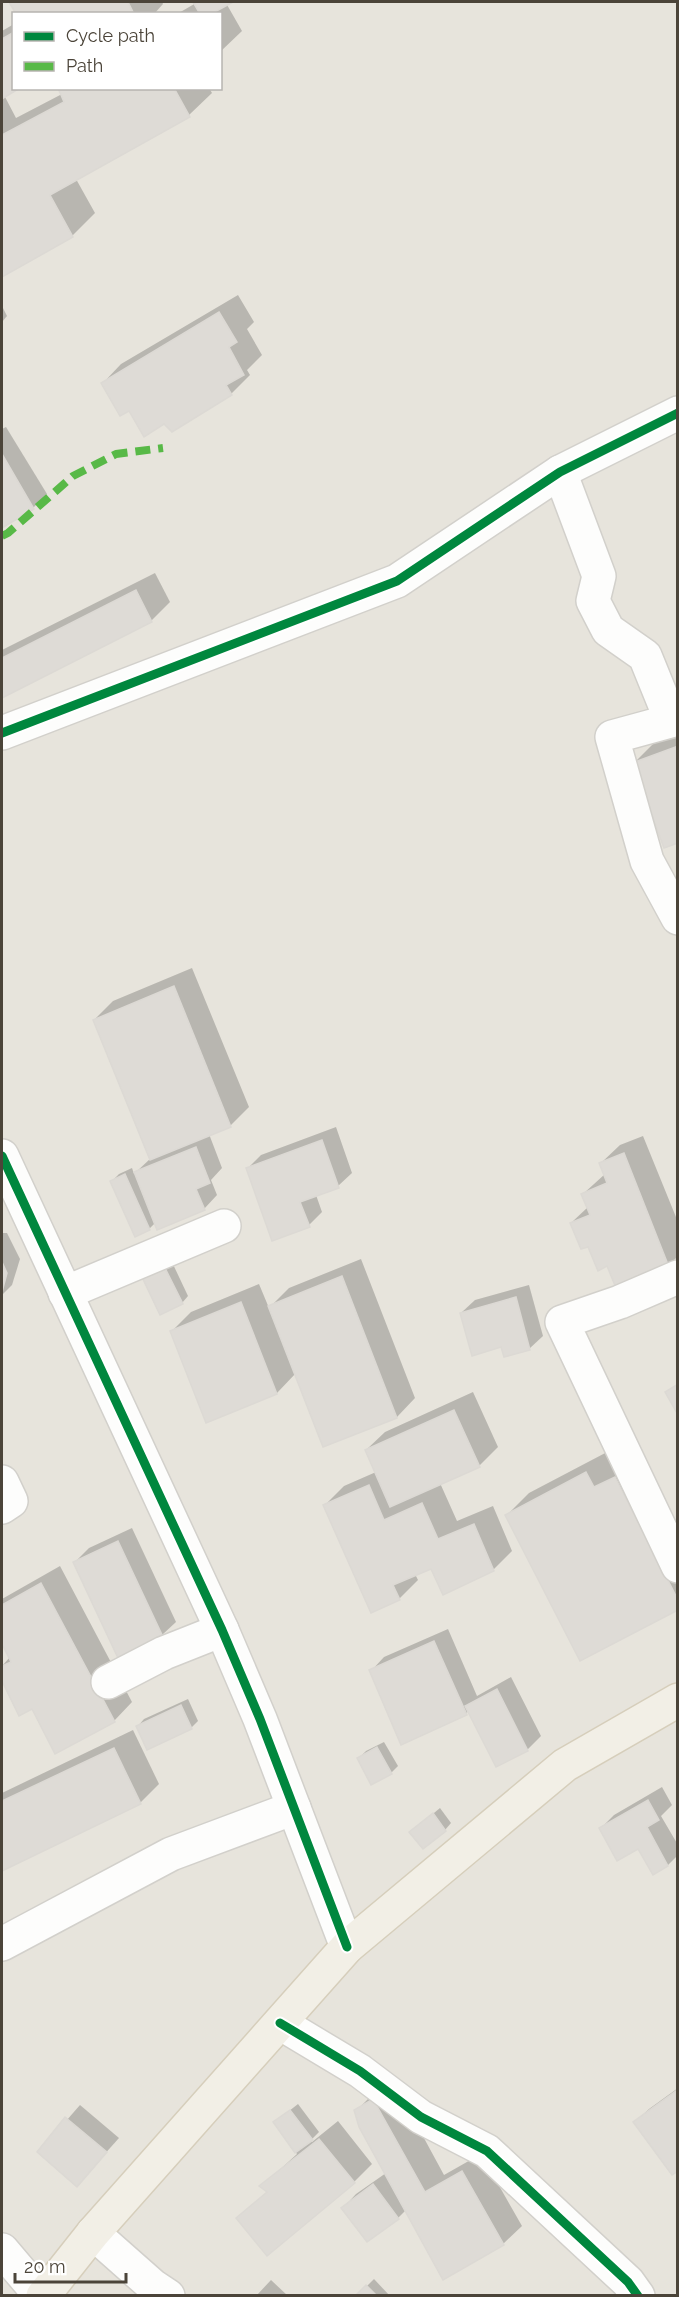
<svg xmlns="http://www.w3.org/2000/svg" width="679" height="2297" viewBox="0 0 679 2297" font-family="Raleway,sans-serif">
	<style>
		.residential { fill: #e7e4dc; fill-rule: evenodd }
		.shadow { fill: #0003 }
		.building { fill: #dedbd6; stroke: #dcd9d4; stroke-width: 1.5 }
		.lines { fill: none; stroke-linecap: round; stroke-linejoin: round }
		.minor-casing { stroke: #d2d0cb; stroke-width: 36 }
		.major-casing { stroke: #d6cebb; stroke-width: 36 }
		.minor { stroke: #fdfdfc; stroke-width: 33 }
		.major { stroke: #f2efe6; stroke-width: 33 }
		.quiet { stroke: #58b947; stroke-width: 8; stroke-dasharray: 15 8; stroke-linecap: butt }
		.cycleway-casing { stroke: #fff; stroke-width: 13 }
		.cycleway { stroke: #00873e; stroke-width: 9 }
	</style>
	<rect width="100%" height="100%" fill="#f4f2ee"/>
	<path class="residential" d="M 2,2 L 677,2 L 677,2295 L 2,2295 ZM 14,14 L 220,14 L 220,88 L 14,88 Z"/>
	<g class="shadow">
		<path d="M 11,2 L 162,2 L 163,4 L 154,14 L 18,14 Z"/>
		<path d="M 195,2 L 230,2 L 226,3 L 242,31 L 220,52 L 220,14 L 177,14 L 196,3 Z"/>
		<path d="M 14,24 L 14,88 L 4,95 L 16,118 L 62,94 L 59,88 L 209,88 L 212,93 L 189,115 L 76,179 L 95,213 L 72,236 L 2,275 L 2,31 Z"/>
		<path d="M 238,295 L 254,322 L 247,329 L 262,355 L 247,370 L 250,375 L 231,394 L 165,423 L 130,409 L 103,383 L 121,364 Z"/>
		<path d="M 2,306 L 7,316 L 2,322 Z"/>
		<path d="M 6,427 L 47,494 L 33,508 L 2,527 L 2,429 Z"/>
		<path d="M 155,573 L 170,602 L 151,621 L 2,696 L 2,650 Z"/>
		<path d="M 678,735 L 678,841 L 634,763 L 653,744 Z"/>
		<path d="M 192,968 L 249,1107 L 230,1126 L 209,1134 L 222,1168 L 211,1180 L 217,1195 L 204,1209 L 155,1223 L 149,1229 L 112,1181 L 119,1174 L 132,1168 L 134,1174 L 151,1158 L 94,1020 L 113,1001 Z"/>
		<path d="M 336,1127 L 352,1173 L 338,1186 L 316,1195 L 322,1212 L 309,1225 L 248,1168 L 261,1155 Z"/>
		<path d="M 643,1136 L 678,1222 L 678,1256 L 669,1265 L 608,1264 L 571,1223 L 588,1207 L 583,1194 L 605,1174 L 601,1163 L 620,1145 Z"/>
		<path d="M 2,1233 L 7,1233 L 20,1259 L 12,1285 L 2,1295 Z"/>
		<path d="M 361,1259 L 415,1398 L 397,1417 L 324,1446 L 296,1373 L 277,1393 L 207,1421 L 172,1331 L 191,1312 L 259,1284 L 269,1308 L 289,1288 Z"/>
		<path d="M 171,1260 L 188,1296 L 182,1303 L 143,1278 Z"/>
		<path d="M 529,1285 L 543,1336 L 529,1349 L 502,1346 L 461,1313 L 475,1300 Z"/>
		<path d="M 473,1392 L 498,1447 L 479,1466 L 440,1483 L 457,1521 L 493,1506 L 512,1551 L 493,1570 L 432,1567 L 415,1574 L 418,1580 L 399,1599 L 325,1505 L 344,1486 L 376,1472 L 366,1450 L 385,1432 Z"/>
		<path d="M 609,1451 L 678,1534 L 678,1608 L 507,1515 L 529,1493 Z"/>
		<path d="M 132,1528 L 176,1622 L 162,1635 L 119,1656 L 75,1562 L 89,1548 Z"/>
		<path d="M 60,1566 L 132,1702 L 114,1721 L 33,1706 L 20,1714 L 2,1678 L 2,1666 L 10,1657 L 2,1641 L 2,1599 Z"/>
		<path d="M 448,1629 L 477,1696 L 511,1677 L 541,1736 L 527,1750 L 469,1710 L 466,1714 L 371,1671 L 384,1657 Z"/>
		<path d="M 188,1699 L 198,1721 L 191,1728 L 138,1726 L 144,1719 Z"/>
		<path d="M 133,1730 L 159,1784 L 140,1803 L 2,1869 L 2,1793 Z"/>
		<path d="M 384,1742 L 398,1766 L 391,1773 L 359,1758 L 366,1751 Z"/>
		<path d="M 662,1787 L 672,1805 L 661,1816 L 678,1845 L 678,1855 L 668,1865 L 653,1873 L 638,1847 L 601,1828 L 614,1815 Z"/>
		<path d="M 440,1808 L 451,1823 L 445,1830 L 411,1832 Z"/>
		<path d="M 393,2081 L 444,2175 L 481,2154 L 522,2226 L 503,2244 L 406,2210 L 398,2218 L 343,2208 L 356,2194 L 386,2173 L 356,2111 L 375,2092 Z"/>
		<path d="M 678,2088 L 678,2169 L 635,2122 L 649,2109 Z"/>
		<path d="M 298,2104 L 319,2132 L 310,2141 L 312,2142 L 338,2121 L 372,2164 L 354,2182 L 238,2218 L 268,2191 L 262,2186 L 297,2154 L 275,2122 Z"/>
		<path d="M 80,2105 L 119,2138 L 77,2185 L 39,2152 Z"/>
		<path d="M 374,2279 L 390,2296 L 357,2296 Z"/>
		<path d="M 271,2280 L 288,2296 L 256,2296 Z"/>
	</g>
	<g class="building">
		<path d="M 9,2 L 128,2 L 134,14 L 16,14 Z"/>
		<path d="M 193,2 L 233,2 L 211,14 L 200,14 Z"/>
		<path d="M 14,32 L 14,88 L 20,88 L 2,99 L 2,39 Z"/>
		<path d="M 58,88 L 174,88 L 190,117 L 50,195 L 73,237 L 2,277 L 2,135 L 64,102 Z"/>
		<path d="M 219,312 L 237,342 L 229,347 L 244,375 L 226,385 L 232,395 L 172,432 L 164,424 L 144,437 L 129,411 L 120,416 L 101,383 Z"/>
		<path d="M 2,454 L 34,509 L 2,528 Z"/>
		<path d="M 136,590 L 152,622 L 2,698 L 2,658 Z"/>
		<path d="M 678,746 L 678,843 L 664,848 L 632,763 Z"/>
		<path d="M 174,986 L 231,1127 L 150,1160 L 93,1020 Z"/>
		<path d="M 322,1140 L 339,1188 L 300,1202 L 310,1227 L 272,1241 L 246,1168 Z"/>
		<path d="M 196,1147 L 210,1183 L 196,1189 L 205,1210 L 157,1230 L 134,1172 Z"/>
		<path d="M 624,1153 L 669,1267 L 616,1288 L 607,1266 L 598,1271 L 588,1247 L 581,1249 L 570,1223 L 590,1215 L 581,1194 L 607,1183 L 599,1163 Z"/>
		<path d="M 125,1174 L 150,1230 L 135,1237 L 110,1181 Z"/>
		<path d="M 2,1262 L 7,1273 L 2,1292 Z"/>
		<path d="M 164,1266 L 183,1304 L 160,1315 L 142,1277 Z"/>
		<path d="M 342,1276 L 397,1418 L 323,1447 L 268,1306 Z"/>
		<path d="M 516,1297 L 530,1350 L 504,1357 L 501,1347 L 472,1356 L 460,1313 Z"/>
		<path d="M 241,1302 L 277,1394 L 206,1423 L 170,1331 Z"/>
		<path d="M 678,1384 L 678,1415 L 665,1392 Z"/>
		<path d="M 454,1410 L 480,1467 L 390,1507 L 365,1450 Z"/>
		<path d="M 586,1472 L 594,1487 L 615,1477 L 678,1600 L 678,1610 L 580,1661 L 505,1515 Z"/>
		<path d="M 369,1485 L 384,1520 L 422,1503 L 438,1539 L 474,1524 L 494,1571 L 443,1595 L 431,1569 L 393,1585 L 400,1600 L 371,1613 L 323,1505 Z"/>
		<path d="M 118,1541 L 163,1637 L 118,1658 L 73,1562 Z"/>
		<path d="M 41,1583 L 115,1722 L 55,1754 L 32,1709 L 19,1716 L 2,1681 L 2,1666 L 11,1662 L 2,1644 L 2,1605 Z"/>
		<path d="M 434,1641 L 467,1715 L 401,1745 L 369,1670 Z"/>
		<path d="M 497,1689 L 528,1751 L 496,1767 L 465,1706 Z"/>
		<path d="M 181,1705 L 192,1729 L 147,1750 L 136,1726 Z"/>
		<path d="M 377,1747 L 392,1774 L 371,1785 L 357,1758 Z"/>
		<path d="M 114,1748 L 141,1804 L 2,1871 L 2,1801 Z"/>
		<path d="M 648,1800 L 659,1820 L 647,1827 L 668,1866 L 653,1875 L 638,1849 L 617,1861 L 599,1828 Z"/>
		<path d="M 433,1813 L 446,1831 L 423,1849 L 409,1832 Z"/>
		<path d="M 676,2091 L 678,2171 L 672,2175 L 633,2122 Z"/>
		<path d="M 373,2099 L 425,2192 L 462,2171 L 504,2245 L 443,2280 L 359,2127 L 354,2110 Z"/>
		<path d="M 290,2110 L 313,2140 L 295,2153 L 273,2122 Z"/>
		<path d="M 65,2117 L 107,2152 L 77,2187 L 37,2152 Z"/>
		<path d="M 319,2139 L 355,2183 L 267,2256 L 236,2218 L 267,2192 L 259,2186 Z"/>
		<path d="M 373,2184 L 399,2219 L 367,2242 L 341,2208 Z"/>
		<path d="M 366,2285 L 377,2296 L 355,2296 Z"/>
	</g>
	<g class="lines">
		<defs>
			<g id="minor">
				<path d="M 560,472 L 599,576 L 593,601 L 608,630 L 645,656 L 671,720"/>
				<path d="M 678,719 L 612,737 L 647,861 L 678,918"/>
				<path d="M 2,733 L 397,581 L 560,472 L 678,413"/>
				<path d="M 2,1156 L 222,1630 L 260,1719 L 347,1947"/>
				<path d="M 678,1277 L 620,1302 L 562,1322 L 678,1566"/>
				<path d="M 65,1293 L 224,1226"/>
				<path d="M 2,1482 L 11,1501 L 2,1507"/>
				<path d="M 108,1682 L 164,1653 L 222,1630"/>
				<path d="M 2,1944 L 171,1854 L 294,1808"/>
				<path d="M 280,2023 L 360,2071 L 421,2117 L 487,2151 L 628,2282 L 638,2296"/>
				<path d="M 93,2233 L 153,2286 L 168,2296"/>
				<path d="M 2,2250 L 41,2296"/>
			</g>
			<path id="major" d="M 43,2296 L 93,2233 L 347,1947 L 565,1765 L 678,1700"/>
		</defs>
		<use href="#minor" class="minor-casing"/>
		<use href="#major" class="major-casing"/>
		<use href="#minor" class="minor"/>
		<use href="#major" class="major"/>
		<path class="quiet" d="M 2,536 L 8,533 L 73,476 L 116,454 L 163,448"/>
		<defs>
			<g id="cycleway">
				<path d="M 2,733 L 397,581 L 560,472 L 678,413"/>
				<path d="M 2,1156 L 222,1630 L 260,1719 L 347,1947"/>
				<path d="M 280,2023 L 360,2071 L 421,2117 L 487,2151 L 628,2282 L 638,2296"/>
			</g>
		</defs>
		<use href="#cycleway" class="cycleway-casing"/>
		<use href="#cycleway" class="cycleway"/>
	</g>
	<rect width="679" height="2297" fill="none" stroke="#4b4439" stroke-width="6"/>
	<rect x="12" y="12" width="210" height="78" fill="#ffffff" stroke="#b7b4b0" stroke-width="1.5"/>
	<rect x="24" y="32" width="30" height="9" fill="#00873e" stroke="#b7b4b0" stroke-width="1.5"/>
	<text x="66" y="42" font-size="18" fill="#4b4439">Cycle path</text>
	<rect x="24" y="62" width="30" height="9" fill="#58b947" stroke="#b7b4b0" stroke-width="1.5"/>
	<text x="66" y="72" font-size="18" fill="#4b4439">Path</text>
	<path d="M15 2273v9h111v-9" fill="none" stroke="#4b4439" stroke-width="3"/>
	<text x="24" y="2273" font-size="18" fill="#4b4439" stroke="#ffffff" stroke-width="4.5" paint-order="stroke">20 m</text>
</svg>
